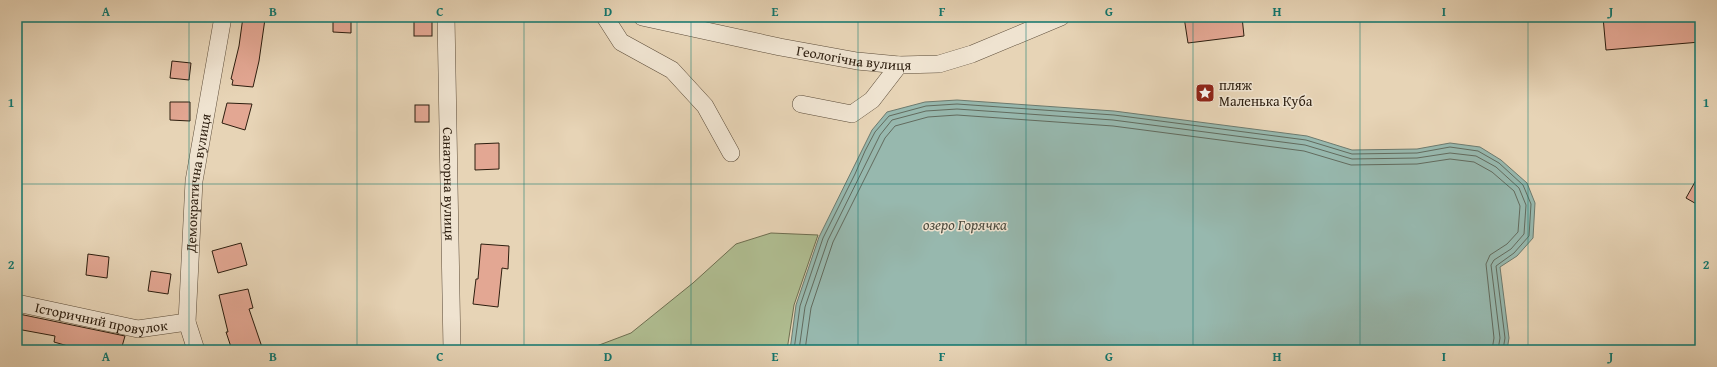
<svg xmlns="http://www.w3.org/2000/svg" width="1717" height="367" viewBox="0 0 1717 367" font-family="'Gentium Book Plus',serif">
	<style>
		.green { fill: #b0be92; stroke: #6e6e50 }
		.water { fill: #97b8ae; stroke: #6d7a6e }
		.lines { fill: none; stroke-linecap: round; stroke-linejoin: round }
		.shore { stroke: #626b5e; stroke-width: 1 }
		.building { fill: #e3a793; stroke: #2d1e0f }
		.minor-casing { stroke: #5c4c39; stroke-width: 18 }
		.minor { stroke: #efe3d0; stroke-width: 17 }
		.grid { fill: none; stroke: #0f766e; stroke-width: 1; stroke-opacity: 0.55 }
		.labels { text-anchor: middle; stroke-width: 3; stroke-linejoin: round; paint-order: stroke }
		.street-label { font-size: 14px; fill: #2d1e0f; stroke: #efe3d0 }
		.poi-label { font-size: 14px; fill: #2d1e0f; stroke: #efe3d0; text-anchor: start }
		.water-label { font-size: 15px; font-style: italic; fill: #4d4c3f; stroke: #efe3d0 }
		.neatline { fill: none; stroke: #0f766e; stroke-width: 1.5 }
		.grid-label { font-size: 13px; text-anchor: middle; font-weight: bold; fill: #0f766e }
	</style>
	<rect width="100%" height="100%" fill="#e7d4b6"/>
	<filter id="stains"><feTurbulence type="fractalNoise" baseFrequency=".005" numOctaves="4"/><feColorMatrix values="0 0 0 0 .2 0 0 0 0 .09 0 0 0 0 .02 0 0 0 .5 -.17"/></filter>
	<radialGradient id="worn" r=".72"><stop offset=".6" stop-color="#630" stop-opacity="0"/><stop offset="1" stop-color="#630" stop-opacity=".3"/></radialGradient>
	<path class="green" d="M 771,233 L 818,235 L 794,305 L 787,350 L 586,350 L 631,333 L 693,283 L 736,244 Z"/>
	<path class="water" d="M 957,100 L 1114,111 L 1307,136 L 1352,150 L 1417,149 L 1450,143 L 1480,147 L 1501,160 L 1527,183 L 1535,203 L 1533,238 L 1517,256 L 1500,267 L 1509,338 L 1507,350 L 790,350 L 796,305 L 819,237 L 872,130 L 887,112 L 925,102 Z"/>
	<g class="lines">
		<g class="shore">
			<path d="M 794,350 L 800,306 L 823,238 L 855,174 L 865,151 L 875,132 L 889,116 L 926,106 L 957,104 L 1114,115 L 1306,140 L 1352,154 L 1417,153 L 1450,147 L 1478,151 L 1499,163 L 1523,185 L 1531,204 L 1529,236 L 1514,253 L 1496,266 L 1505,338 L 1503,350"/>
			<path d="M 799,350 L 805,307 L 828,240 L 880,135 L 892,120 L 926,111 L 957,109 L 1113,120 L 1305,145 L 1352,159 L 1417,158 L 1450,153 L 1476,156 L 1496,167 L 1519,188 L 1526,205 L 1524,234 L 1511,249 L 1494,260 L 1491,265 L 1500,338 L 1498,350"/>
			<path d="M 805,350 L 811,308 L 833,242 L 885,138 L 895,126 L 928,117 L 957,115 L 1113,126 L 1304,151 L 1351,165 L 1417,164 L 1450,159 L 1474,162 L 1492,172 L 1514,191 L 1520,206 L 1518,232 L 1507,244 L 1490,255 L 1486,264 L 1494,338 L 1492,350"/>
		</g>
	</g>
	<g class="building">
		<path d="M 243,17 L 265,19 L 259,61 L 253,87 L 232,85 L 233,80 L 231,79 L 239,46 Z"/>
		<path d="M 333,17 L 351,17 L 351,33 L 333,32 Z"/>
		<rect x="414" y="17" width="18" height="19"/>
		<path d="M 1184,17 L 1242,17 L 1244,36 L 1188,43 Z"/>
		<path d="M 1603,17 L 1700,17 L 1700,42 L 1606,50 Z"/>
		<path d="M 172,61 L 191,63 L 189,80 L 170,78 Z"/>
		<path d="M 170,102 L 190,102 L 190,121 L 170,120 Z"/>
		<path d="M 227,103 L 252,104 L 245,130 L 222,123 Z"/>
		<rect x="415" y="105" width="14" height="17"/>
		<path d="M 499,143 L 499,169 L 475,170 L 475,144 Z"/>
		<path d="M 1700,173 L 1700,206 L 1686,198 Z"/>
		<path d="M 241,243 L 247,265 L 218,273 L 212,251 Z"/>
		<path d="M 481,244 L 509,246 L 508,269 L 502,268 L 498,307 L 473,304 L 476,279 L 478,279 Z"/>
		<path d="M 88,254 L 109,257 L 107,278 L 86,275 Z"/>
		<path d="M 151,271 L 171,274 L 168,294 L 148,291 Z"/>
		<path d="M 248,289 L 253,308 L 249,309 L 263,350 L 232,350 L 226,332 L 228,332 L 219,295 Z"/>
		<path d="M 19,314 L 125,336 L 121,350 L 82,350 L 54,342 L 55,336 L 17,329 Z"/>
	</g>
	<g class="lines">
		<defs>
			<g id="minor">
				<path id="s1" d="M 446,17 L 452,350"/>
				<path d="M 605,17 L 621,42 L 672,70 L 705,106 L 731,153"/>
				<path id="s2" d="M 642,17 L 780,47 L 857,61 L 899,65 L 939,64 L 972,54 L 1061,17"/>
				<path d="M 801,104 L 852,114 L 872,100 L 899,65"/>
				<path id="s3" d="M 17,303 L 138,329 L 187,322"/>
				<path id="s4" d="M 196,350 L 187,322 L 194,181 L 223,17"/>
			</g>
		</defs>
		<use href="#minor" class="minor-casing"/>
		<use href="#minor" class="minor"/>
	</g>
	<path class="grid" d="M 189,17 L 189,350M 357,17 L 357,350M 524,17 L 524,350M 691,17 L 691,350M 858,17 L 858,350M 1026,17 L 1026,350M 1193,17 L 1193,350M 1360,17 L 1360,350M 1528,17 L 1528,350M 17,184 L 1700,184"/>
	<defs>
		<symbol id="sight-square" viewBox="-11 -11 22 22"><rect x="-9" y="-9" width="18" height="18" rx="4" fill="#8f2418" stroke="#efe3d0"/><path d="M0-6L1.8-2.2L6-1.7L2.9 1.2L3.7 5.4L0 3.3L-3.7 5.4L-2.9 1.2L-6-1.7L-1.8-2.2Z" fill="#fff"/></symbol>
	</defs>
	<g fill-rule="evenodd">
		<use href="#sight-square" x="1194" y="82" width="22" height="22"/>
	</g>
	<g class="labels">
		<g class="street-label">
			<text dy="5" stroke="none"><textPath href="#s2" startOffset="216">Геологічна вулиця</textPath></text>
			<text dy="5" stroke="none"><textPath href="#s4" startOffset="169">Демократична вулиця</textPath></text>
			<text dy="5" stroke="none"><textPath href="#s1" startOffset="167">Санаторна вулиця</textPath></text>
			<text dy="5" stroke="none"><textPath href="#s3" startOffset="86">Історичний провулок</textPath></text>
		</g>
		<g class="poi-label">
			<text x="1219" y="90">пляж<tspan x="1219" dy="16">Маленька Куба</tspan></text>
		</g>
		<g class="water-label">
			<text x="965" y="230">озеро Горячка</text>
		</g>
	</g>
	<rect width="1717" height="367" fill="none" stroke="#e7d4b6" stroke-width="44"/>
	<rect x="22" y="22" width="1673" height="323" class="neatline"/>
	<g class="grid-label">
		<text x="106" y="16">A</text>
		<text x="273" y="16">B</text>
		<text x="440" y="16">C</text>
		<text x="608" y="16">D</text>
		<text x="775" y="16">E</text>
		<text x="942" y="16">F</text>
		<text x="1109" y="16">G</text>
		<text x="1277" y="16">H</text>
		<text x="1444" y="16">I</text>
		<text x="1611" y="16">J</text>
		<text x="11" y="107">1</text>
		<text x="1706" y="107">1</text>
		<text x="11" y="269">2</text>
		<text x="1706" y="269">2</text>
		<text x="106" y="361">A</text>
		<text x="273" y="361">B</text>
		<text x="440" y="361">C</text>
		<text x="608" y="361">D</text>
		<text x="775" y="361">E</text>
		<text x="942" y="361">F</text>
		<text x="1109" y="361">G</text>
		<text x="1277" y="361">H</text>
		<text x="1444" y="361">I</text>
		<text x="1611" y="361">J</text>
	</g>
	<rect width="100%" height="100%" filter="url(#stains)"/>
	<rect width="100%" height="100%" fill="url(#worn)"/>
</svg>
